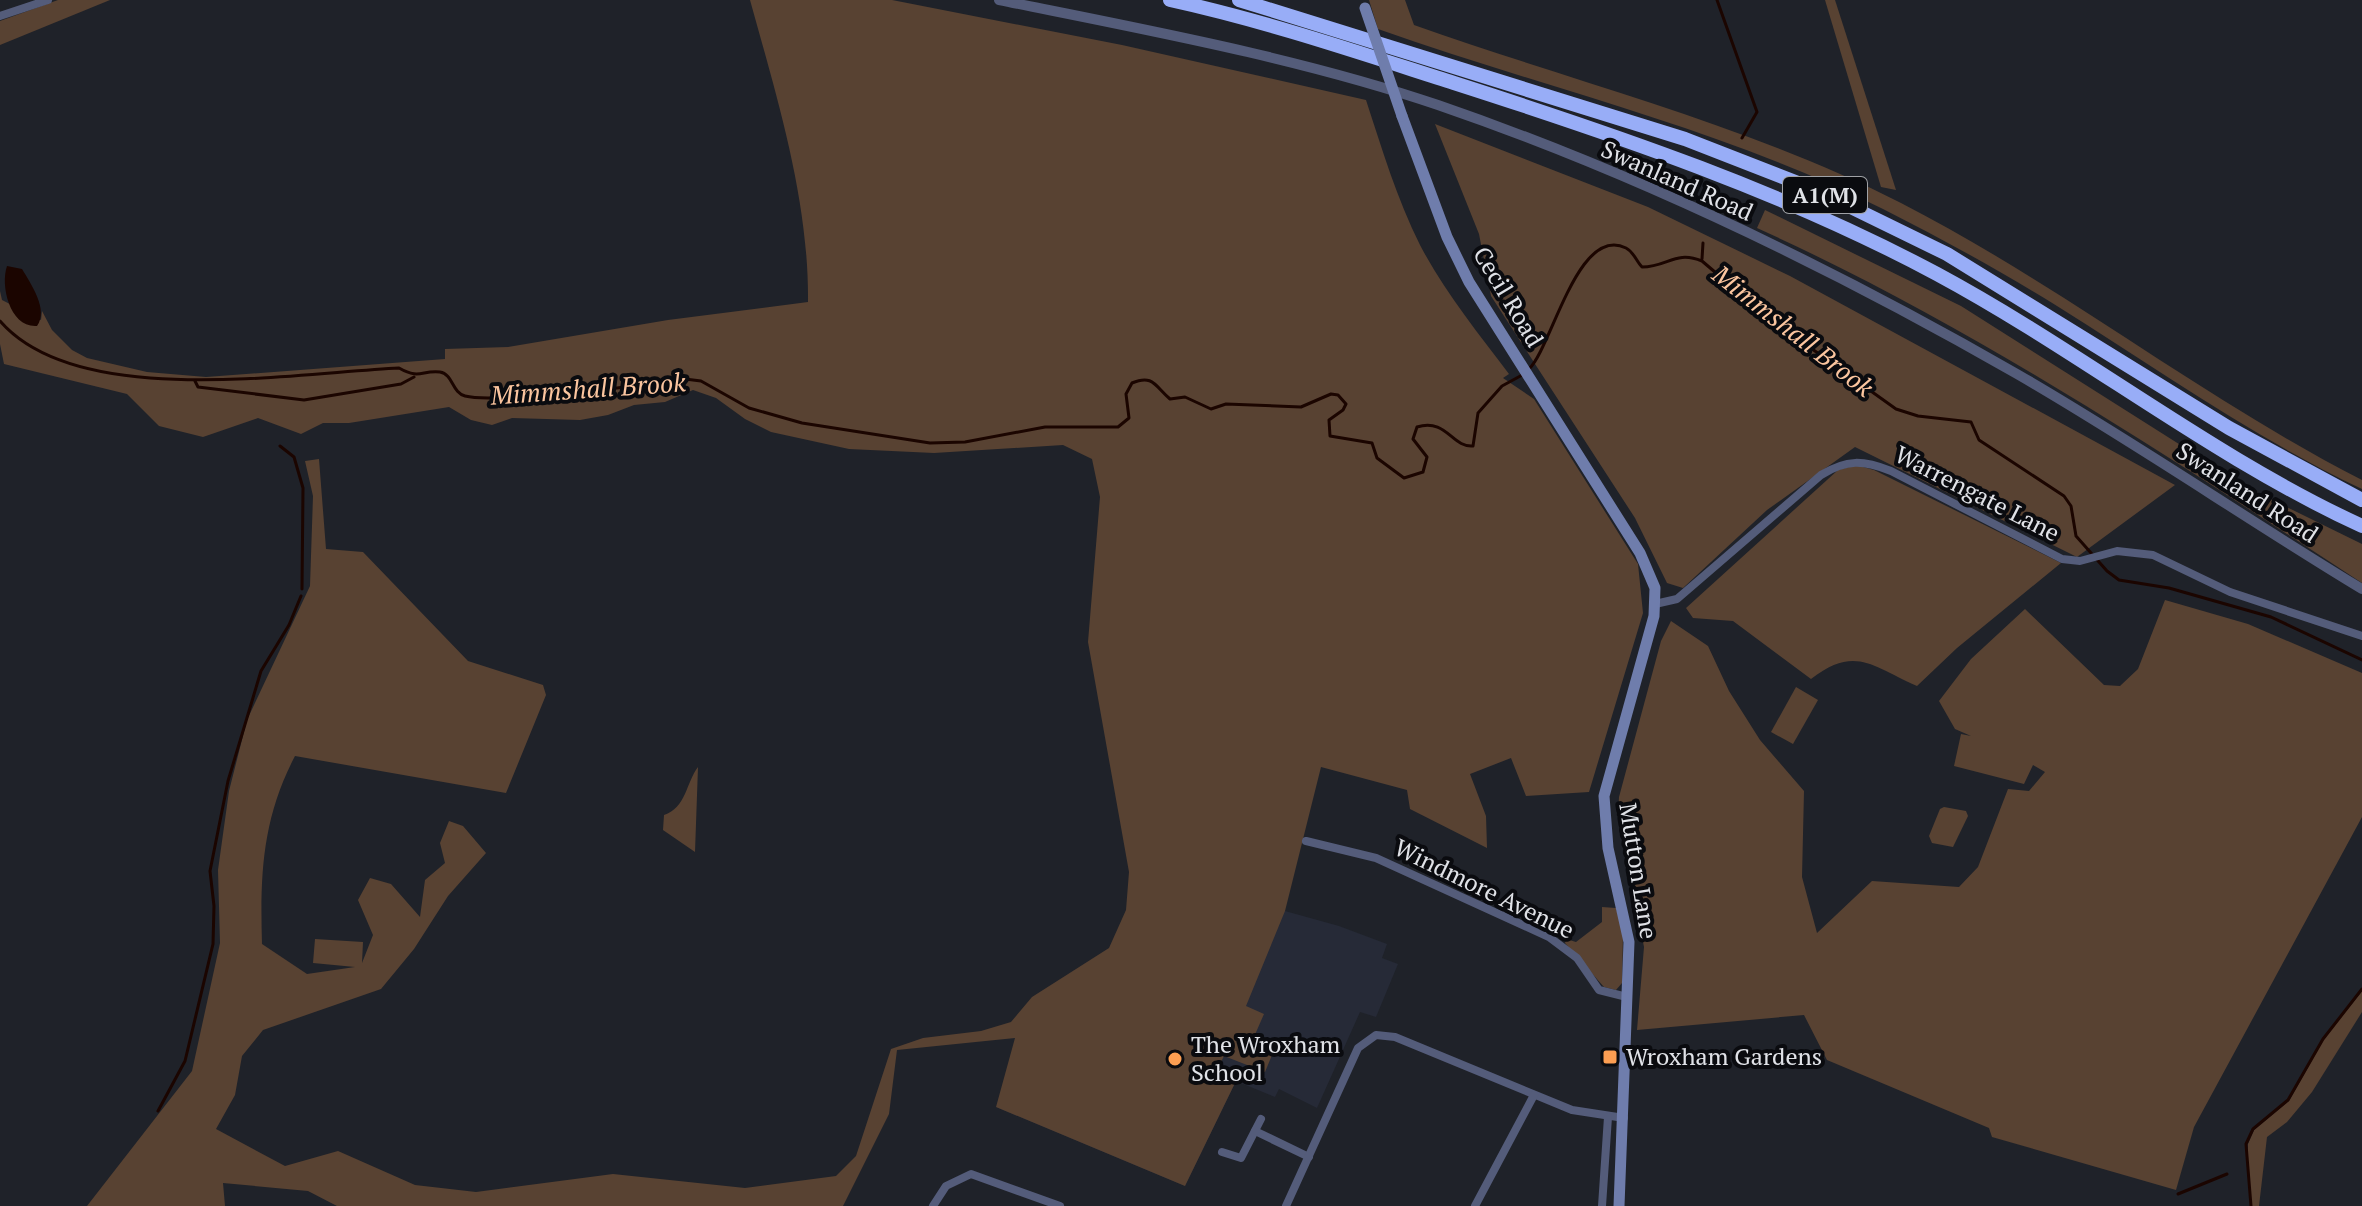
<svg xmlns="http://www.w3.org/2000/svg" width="2362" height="1206" viewBox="0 0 2362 1206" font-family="'PT Serif',serif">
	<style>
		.built { fill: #262a37 }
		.green { fill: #584232 }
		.water { fill: #1b0500 }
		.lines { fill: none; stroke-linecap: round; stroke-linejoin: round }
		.stream { stroke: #1b0500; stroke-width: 3 }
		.minor { stroke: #545c7a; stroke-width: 8 }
		.tertiary { stroke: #545c7a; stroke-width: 10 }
		.secondary { stroke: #6f7dac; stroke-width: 11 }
		.motorway { stroke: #98adf7; stroke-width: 14 }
		.secondary-bridge { stroke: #6f7dac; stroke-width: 11 }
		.poi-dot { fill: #fc9e52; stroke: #0a0b0f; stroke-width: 3 }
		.labels { text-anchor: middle; stroke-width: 8; stroke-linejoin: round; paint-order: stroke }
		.shield { fill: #0a0b0f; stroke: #a0a2a6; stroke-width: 2 }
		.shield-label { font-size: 22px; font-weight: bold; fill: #e0e2e7 }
		.street-label { font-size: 24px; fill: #e0e2e7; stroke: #0a0b0f }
		.poi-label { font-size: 24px; fill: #e0e2e7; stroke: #0a0b0f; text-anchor: start }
		.water-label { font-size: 26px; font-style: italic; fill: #fbc59f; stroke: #0a0b0f }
	</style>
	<rect width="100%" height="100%" fill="#1f2229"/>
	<path class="built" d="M 1225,902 L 1285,911 L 1339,926 L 1387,944 L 1382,958 L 1398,964 L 1376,1017 L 1360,1012 L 1317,1108 L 1279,1089 L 1275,1097 L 1236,1081 L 1185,1186 L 996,1107 Z"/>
	<g class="green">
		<path d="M 58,0 L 110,0 L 0,45 L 0,21 Z"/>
		<path d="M 750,0 L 892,0 L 1122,45 L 1366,100 C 1382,149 1397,199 1420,245 C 1444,291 1478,333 1509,374 L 1503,378 L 1534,399 L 1638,564 L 1643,613 L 1589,792 L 1526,796 L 1511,758 L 1470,774 L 1486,816 L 1487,848 L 1410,809 L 1407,790 L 1321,767 L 1285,911 L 1246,1006 L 1264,1014 L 1250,1046 L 1272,1055 L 1265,1072 L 1224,1056 L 1216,1072 L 1236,1081 L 1185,1186 L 996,1107 L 1015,1038 L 897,1050 L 889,1114 L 843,1206 L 337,1206 L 308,1191 L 223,1183 L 225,1206 L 87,1206 L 192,1071 L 220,943 L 218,870 L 229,791 L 247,720 L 310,586 L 313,496 L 305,461 L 319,459 L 326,549 L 363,552 L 468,661 L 543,685 L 546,695 L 506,793 L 295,756 C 262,819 260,875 262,944 L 307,974 L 355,967 L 313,963 L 315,939 L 363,942 L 362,963 L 373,935 L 358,900 L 370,878 L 391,884 L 420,917 L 425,880 L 445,863 L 440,843 L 449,821 L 463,826 L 486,853 L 448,896 L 414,949 L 381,989 L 263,1030 L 242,1056 L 235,1095 L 216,1129 L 285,1166 L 338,1151 L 415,1185 L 476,1192 L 613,1174 L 745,1188 L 836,1176 L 856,1156 L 891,1049 L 923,1038 L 981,1031 L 1011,1022 L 1032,997 L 1109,948 L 1126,910 L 1129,872 L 1088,642 L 1100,497 L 1092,459 L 1063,445 L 934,453 L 849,449 L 771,432 L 745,419 L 716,398 L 693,390 L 665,402 L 634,405 L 608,415 L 580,420 L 512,418 L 492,425 L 471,420 L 449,407 L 349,423 L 323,423 L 301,434 L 258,418 L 203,437 L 159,426 L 127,394 L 4,364 L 0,344 L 0,291 L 2,300 L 41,320 L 42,311 L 52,330 L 72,350 L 87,358 L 147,372 L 206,377 L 445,359 L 445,349 L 508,347 L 668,320 L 808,302 C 809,199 777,98 750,0 Z"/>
		<path d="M 1369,0 L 1405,0 L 1414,25 C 1577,83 1746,124 1901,203 C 2061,285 2202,398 2362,480 L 2362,489 C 2254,438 2158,369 2057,306 C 2001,271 1942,239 1883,209 C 1722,128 1547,89 1378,29 Z"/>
		<path d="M 1825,0 L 1835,0 L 1896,190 L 1881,187 Z"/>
		<path d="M 1435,124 L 1648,207 L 1790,276 L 2175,485 L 2077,557 L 1855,447 L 1767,510 L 1683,588 L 1667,583 L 1635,518 L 1491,296 L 1479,234 Z"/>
		<path d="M 1765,210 L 1961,306 L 2250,489 L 2362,544 L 2362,583 C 2166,455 1971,325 1757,228 Z"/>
		<path d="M 1856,465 L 1874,470 L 2061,563 L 1957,648 L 1917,686 C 1872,666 1855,645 1811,679 L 1733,621 L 1693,618 L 1686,608 L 1838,470 Z"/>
		<path d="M 2165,600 L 2248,624 L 2362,673 L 2362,817 L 2194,1127 L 2176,1190 L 1992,1137 L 1989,1128 L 1827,1060 L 1804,1015 L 1637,1030 L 1644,947 L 1618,816 L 1619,797 L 1661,641 L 1671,621 L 1708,646 L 1729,691 L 1760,740 L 1804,791 L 1802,877 L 1817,933 L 1872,881 L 1959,887 L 1978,867 L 2008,789 L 2029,791 L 2045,772 L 2033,765 L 2024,784 L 1954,766 L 1961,734 L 1971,736 L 1955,729 L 1939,701 L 1971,659 L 2025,609 L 2104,685 L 2120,686 L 2138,669 Z"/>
		<path d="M 1796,687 L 1818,700 L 1793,744 L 1771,732 Z"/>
		<path d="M 698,767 L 695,852 L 663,830 L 664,815 C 686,808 686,783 698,767 Z"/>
		<path d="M 1944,807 L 1966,811 L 1968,816 L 1953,847 L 1932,843 L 1929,836 L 1940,809 Z"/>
		<path d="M 1602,907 L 1616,908 L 1623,934 L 1622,983 L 1616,990 L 1604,987 L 1565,943 L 1566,939 L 1576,942 L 1602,922 Z"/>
		<path d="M 2362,991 L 2362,1012 L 2312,1092 L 2287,1122 L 2267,1137 L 2259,1206 L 2252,1206 L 2247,1168 L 2248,1144 L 2254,1130 L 2289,1101 L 2324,1039 Z"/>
	</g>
	<path class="water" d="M 7,266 L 22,269 C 31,284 49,310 37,326 C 10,328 0,286 7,266 Z"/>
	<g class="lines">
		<g class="stream">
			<path d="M 1717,0 L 1757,112 L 1742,138"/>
			<path d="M 1702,259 L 1703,243"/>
			<path d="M 0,321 C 77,410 292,373 399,368 C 420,380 421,370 440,372 C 453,374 452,393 465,396 C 481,400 503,397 520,397 C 576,394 629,387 685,379 L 701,381 L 749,408 L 802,423 L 930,443 L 965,442 L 1045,427 L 1118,427 L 1129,418 L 1126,394 L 1132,383 C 1153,374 1155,386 1170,399 L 1185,397 L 1211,409 L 1226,404 L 1301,407 L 1331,394 L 1338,395 L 1346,404 L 1343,410 L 1329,420 L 1330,436 L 1372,443 L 1377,458 L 1404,478 L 1423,472 L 1427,457 L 1413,439 L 1417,427 C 1447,418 1452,448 1473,446 L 1478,413 L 1502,386 L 1524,374"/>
			<path d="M 1529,369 C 1552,347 1578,224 1626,248 C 1634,252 1636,261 1642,267 C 1668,267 1675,250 1702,261 L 1770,319 L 1896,409 L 1918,416 L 1971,422 L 1979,440 L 2064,496 L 2071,506 L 2076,536 L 2107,571 L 2119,580 L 2169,588 L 2271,617 L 2362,660"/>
			<path d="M 195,381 L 198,387 L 304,400 L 401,384 L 414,377"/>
			<path d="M 280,446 L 294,457 L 303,488 L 302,589"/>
			<path d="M 158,1111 L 185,1061 L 213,944 L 214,906 L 210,871 L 228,781 L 261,671 L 289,625 L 301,596"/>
			<path d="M 2178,1194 L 2227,1174"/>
			<path d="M 2251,1206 L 2246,1144 L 2253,1129 L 2288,1100 L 2323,1039 L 2362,989"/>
		</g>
		<g class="minor">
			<path d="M 0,16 L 48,0"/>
			<path d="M 1655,604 L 1677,599 L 1821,475 C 1847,459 1863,460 1891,471 L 2062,559 L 2080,561 L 2117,551 L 2153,555 L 2230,592 L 2362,636"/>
			<path d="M 1306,841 L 1376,858 L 1549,937 L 1577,958 L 1599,990 L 1627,997"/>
			<path d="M 1255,1131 L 1309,1157"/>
			<path d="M 1222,1152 L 1241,1158 L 1261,1119"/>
			<path d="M 933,1206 L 946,1186 L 971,1174 L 1060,1206"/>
			<path d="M 1286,1206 L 1358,1048 L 1376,1035 L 1395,1037 L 1572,1110 L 1624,1118"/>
			<path d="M 1475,1206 L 1534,1095"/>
			<path d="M 1602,1206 L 1608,1117"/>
		</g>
		<path class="tertiary" d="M 999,0 C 1142,29 1300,58 1438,105 C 1639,174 1834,269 2017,374 C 2135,442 2246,519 2362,589"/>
		<path class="secondary" d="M 1402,116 L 1447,237 L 1469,282 L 1640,553 L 1655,588 L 1654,616 L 1604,796 L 1608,848 L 1629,942 L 1619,1206"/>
		<g class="motorway">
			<path d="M 1170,0 C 1266,21 1360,53 1454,83 C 1619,136 1784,192 1937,274 C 2082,352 2212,457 2362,526"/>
			<path d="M 1239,0 L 1685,139 L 1816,190 L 1947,254 L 2229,428 L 2362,500"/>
		</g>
		<path class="secondary-bridge" d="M 1365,8 L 1402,116"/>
	</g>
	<g class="poi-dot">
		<rect x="1602" y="1049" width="16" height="16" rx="4"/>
		<circle cx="1175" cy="1059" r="8"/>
	</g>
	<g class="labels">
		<rect class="shield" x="1783" y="177" width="84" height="36" rx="6"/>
		<g class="shield-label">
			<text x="1825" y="203">A1(M)</text>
		</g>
		<g class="street-label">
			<text transform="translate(1677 181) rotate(24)" y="8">Swanland Road</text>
			<text transform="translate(1508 297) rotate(59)" y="8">Cecil Road</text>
			<text transform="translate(2247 493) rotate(33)" y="8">Swanland Road</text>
			<text transform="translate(1977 494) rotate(27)" y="8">Warrengate Lane</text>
			<text transform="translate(1638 871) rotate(81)" y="8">Mutton Lane</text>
			<text transform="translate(1484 889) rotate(26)" y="8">Windmore Avenue</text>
		</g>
		<g class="poi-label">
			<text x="1191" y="1053">The Wroxham<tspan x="1191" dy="28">School</tspan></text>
			<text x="1626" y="1065">Wroxham Gardens</text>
		</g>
		<g class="water-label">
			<text transform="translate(1793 331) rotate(38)" y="9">Mimmshall Brook</text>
			<text transform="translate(588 389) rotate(-4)" y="9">Mimmshall Brook</text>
		</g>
	</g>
</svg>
